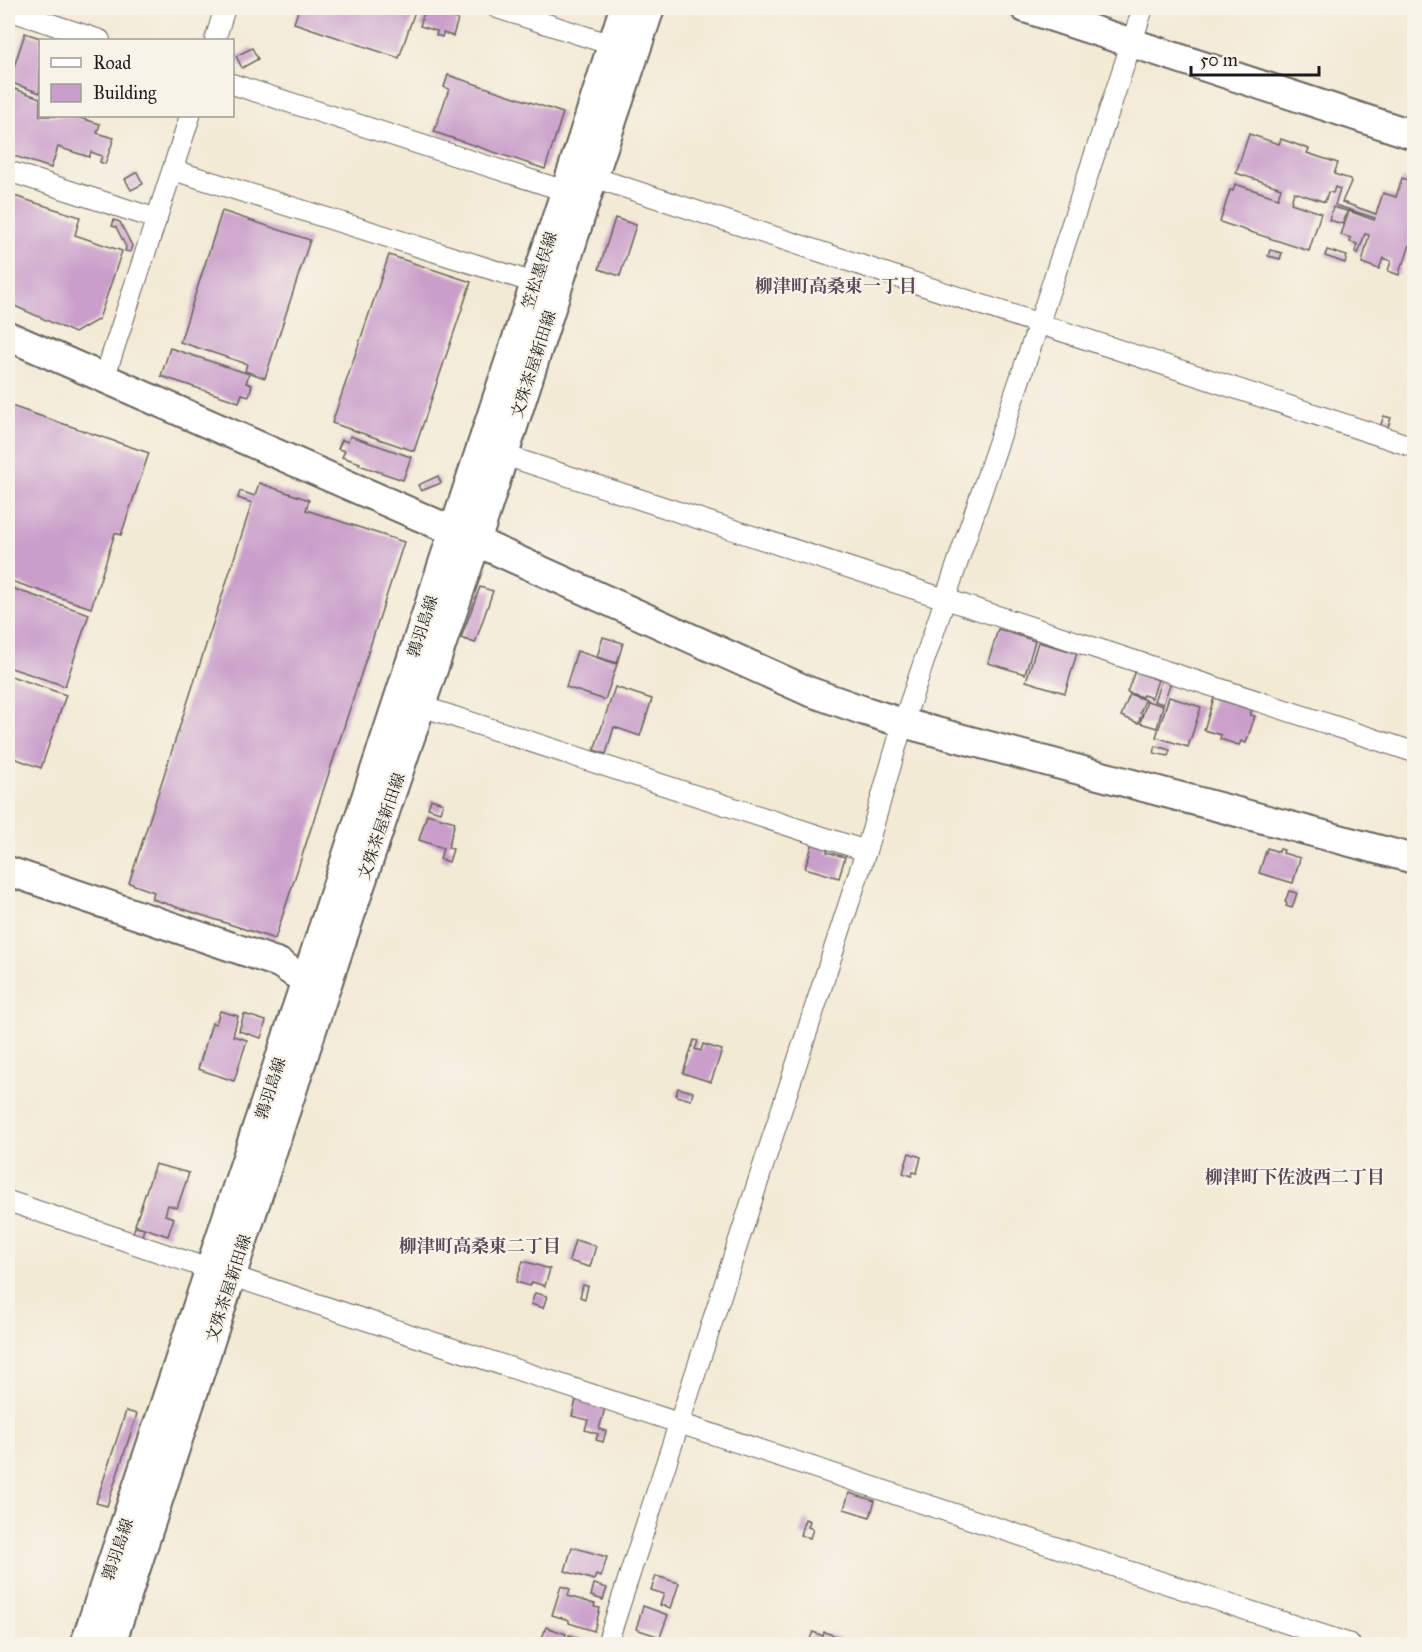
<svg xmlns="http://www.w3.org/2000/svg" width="1422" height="1652" viewBox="0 0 1422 1652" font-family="'IM FELL Great Primer','Noto Serif JP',serif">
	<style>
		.building { fill: #c99eca }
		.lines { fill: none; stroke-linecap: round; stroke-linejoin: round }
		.street-casing { stroke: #67645d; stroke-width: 22 }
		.secondary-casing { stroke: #67645d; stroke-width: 32 }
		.street { stroke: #fff; stroke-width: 20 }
		.secondary { stroke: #fff; stroke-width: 28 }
		.labels { text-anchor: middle; stroke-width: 4.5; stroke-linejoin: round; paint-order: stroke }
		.street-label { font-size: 16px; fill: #1c1c1c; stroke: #f7f3e8 }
		.neighbourhood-label { font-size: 18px; font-weight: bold; fill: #594a59; stroke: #f7f3e8 }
	</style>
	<rect width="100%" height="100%" fill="#f7f3e8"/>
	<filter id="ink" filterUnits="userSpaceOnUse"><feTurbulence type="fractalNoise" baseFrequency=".0167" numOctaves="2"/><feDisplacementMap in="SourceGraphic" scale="12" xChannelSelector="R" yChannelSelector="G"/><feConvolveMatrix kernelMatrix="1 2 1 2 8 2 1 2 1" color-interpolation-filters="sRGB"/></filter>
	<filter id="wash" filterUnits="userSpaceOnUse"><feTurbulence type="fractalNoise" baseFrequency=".008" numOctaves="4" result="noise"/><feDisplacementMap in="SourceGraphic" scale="24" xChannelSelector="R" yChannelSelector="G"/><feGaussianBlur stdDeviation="1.35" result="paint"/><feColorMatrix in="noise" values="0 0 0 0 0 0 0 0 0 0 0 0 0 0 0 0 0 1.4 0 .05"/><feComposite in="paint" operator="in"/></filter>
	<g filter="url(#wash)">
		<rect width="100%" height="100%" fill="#f3ead5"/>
		<g id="blocks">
			<g class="building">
				<path d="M 299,8 L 416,8 L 399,58 L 294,23 Z"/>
				<path d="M 425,9 L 458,19 L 453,36 L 443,33 L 442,37 L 436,35 L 437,31 L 420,26 Z"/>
				<path d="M 25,33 L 46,40 L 40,40 L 40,93 L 9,82 Z"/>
				<path d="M 252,48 L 258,59 L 242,68 L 236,56 Z"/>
				<path d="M 448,75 L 563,113 L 545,169 L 434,132 L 449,89 L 444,87 Z"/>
				<path d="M 15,89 L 40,98 L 40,116 L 74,116 L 100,124 L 97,133 L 114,138 L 105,164 L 100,162 L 102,156 L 91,152 L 89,157 L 58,147 L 51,168 L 8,154 L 8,112 Z"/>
				<path d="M 1249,134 L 1279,144 L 1281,139 L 1309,149 L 1307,153 L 1338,163 L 1334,174 L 1350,179 L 1351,182 L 1342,202 L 1376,214 L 1383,193 L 1396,197 L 1402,178 L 1414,182 L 1414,194 L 1412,203 L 1414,204 L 1414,233 L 1404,263 L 1402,263 L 1399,275 L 1388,271 L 1391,261 L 1383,258 L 1379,269 L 1362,263 L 1369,235 L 1365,234 L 1358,254 L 1355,252 L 1357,244 L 1350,242 L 1351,238 L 1341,235 L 1349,211 L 1374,220 L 1375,218 L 1335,205 L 1340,189 L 1335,187 L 1333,193 L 1328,192 L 1325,202 L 1294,192 L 1291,203 L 1321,213 L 1309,251 L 1220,222 L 1230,190 L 1233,191 L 1235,184 L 1278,198 L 1281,188 L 1236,173 Z"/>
				<path d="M 137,172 L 143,184 L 131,190 L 125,179 Z"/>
				<path d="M 8,194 L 80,217 L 75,235 L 122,251 L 99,319 L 75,333 L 8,303 Z"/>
				<path d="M 1333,207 L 1347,211 L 1343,224 L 1329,220 Z"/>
				<path d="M 222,211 L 310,240 L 265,378 L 245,371 L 247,364 L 180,342 Z"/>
				<path d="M 615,218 L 636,225 L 620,276 L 599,269 Z"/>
				<path d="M 114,220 L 120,222 L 132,246 L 130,252 L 125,251 L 126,247 L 116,227 L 112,226 Z"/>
				<path d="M 1270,250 L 1282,253 L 1280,259 L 1268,256 Z"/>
				<path d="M 1327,250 L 1347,256 L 1345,263 L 1325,256 Z"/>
				<path d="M 389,255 L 471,282 L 414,451 L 332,423 Z"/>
				<path d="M 170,348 L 249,374 L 246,383 L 252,385 L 249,396 L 242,394 L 239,402 L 161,376 Z"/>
				<path d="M 11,406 L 149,453 L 121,535 L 115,533 L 91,608 L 8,580 L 8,415 Z"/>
				<path d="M 1384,416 L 1391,418 L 1387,430 L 1380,427 Z"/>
				<path d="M 350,436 L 411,457 L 403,480 L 359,465 L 360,463 L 342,457 L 345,451 L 338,449 L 342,440 L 348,442 Z"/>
				<path d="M 438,476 L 441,483 L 421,491 L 418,485 Z"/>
				<path d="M 259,483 L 309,500 L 306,510 L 404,542 L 275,939 L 152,899 L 154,892 L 129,883 L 252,503 L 238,498 L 240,491 L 255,496 Z"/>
				<path d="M 8,587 L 89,614 L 65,686 L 8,667 Z"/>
				<path d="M 480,587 L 493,591 L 475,643 L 461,638 Z"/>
				<path d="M 998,629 L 1035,641 L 1025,674 L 988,663 Z"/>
				<path d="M 603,637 L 623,643 L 617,663 L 597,657 Z"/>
				<path d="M 1038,642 L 1077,653 L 1065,693 L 1026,681 Z"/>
				<path d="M 577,651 L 617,664 L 605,700 L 566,687 Z"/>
				<path d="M 1135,671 L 1158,680 L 1152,698 L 1143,695 L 1142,697 L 1127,692 Z"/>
				<path d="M 8,675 L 66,695 L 41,768 L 8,756 Z"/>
				<path d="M 1162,679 L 1171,682 L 1163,704 L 1154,701 Z"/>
				<path d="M 615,687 L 652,699 L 640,736 L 614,727 L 606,754 L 594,750 Z"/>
				<path d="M 1130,694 L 1145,700 L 1140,713 L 1142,714 L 1138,723 L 1121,716 Z"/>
				<path d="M 1169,697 L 1201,707 L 1188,747 L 1156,737 Z"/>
				<path d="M 1214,698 L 1252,710 L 1250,715 L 1255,716 L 1246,743 L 1241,741 L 1239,745 L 1220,739 L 1221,735 L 1204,730 Z"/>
				<path d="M 1147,701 L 1163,706 L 1157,728 L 1140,723 Z"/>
				<path d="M 1156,746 L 1170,750 L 1168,756 L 1154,753 Z"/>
				<path d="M 431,799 L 443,803 L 440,812 L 428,808 Z"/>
				<path d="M 427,814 L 455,822 L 448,848 L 453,849 L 449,862 L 440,859 L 443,848 L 419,840 Z"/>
				<path d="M 813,843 L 828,848 L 827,852 L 845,857 L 839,878 L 805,868 Z"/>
				<path d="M 1267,848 L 1279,852 L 1280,849 L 1284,850 L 1283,853 L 1300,858 L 1293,883 L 1259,873 Z"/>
				<path d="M 1289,891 L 1297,893 L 1292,908 L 1286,906 L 1287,903 L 1285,902 Z"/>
				<path d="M 220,1011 L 238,1016 L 233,1036 L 247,1040 L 234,1081 L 198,1069 L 212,1023 L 216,1024 Z"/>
				<path d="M 244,1014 L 266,1021 L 261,1038 L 239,1031 Z"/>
				<path d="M 694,1040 L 698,1041 L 695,1049 L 701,1051 L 703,1044 L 722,1050 L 711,1082 L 683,1073 Z"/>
				<path d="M 678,1088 L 693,1092 L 691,1100 L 676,1096 Z"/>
				<path d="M 909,1153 L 921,1157 L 917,1173 L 913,1172 L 912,1176 L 903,1173 Z"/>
				<path d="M 155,1164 L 189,1173 L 177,1208 L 168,1205 L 165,1215 L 174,1218 L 168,1236 L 135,1225 Z"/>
				<path d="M 135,1227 L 144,1229 L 142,1236 L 133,1233 Z"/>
				<path d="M 575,1240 L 596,1246 L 590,1267 L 569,1261 Z"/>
				<path d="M 523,1261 L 550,1269 L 545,1286 L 532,1282 L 530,1286 L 516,1282 Z"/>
				<path d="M 583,1285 L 588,1286 L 585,1299 L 580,1297 Z"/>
				<path d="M 535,1293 L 547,1296 L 543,1308 L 531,1304 Z"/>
				<path d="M 577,1396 L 606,1405 L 599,1429 L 606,1431 L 603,1442 L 596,1440 L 598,1434 L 585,1430 L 588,1420 L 572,1416 Z"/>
				<path d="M 126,1411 L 137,1414 L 107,1506 L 96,1503 Z"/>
				<path d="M 849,1493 L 875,1501 L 870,1517 L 844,1509 Z"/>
				<path d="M 805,1519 L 810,1521 L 808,1527 L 813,1529 L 810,1538 L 800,1535 Z"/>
				<path d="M 572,1547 L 607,1557 L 601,1577 L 596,1575 L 594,1580 L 565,1571 Z"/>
				<path d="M 656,1576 L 679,1583 L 671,1608 L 660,1605 L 664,1594 L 651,1590 Z"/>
				<path d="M 594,1584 L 607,1588 L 603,1600 L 591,1596 Z"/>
				<path d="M 561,1586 L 570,1589 L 568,1596 L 595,1604 L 594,1607 L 600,1608 L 594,1631 L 569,1623 L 569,1620 L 552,1615 Z"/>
				<path d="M 643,1606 L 668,1615 L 660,1637 L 636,1629 Z"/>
				<path d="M 546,1627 L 566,1634 L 562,1644 L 540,1644 Z"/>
				<path d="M 813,1632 L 823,1636 L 824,1632 L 842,1638 L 839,1644 L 808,1644 Z"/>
				<path d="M 569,1635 L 590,1642 L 590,1644 L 566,1644 Z"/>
			</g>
		</g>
	</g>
	<g filter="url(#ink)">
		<use href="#blocks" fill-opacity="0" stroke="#67645d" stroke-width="1.5"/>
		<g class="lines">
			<defs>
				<g id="street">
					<path d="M 497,8 L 612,45"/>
					<path d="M 8,10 L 100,40"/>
					<path d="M 215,40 L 225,8"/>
					<path d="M 232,84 L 556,188"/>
					<path d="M 173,170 L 535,283"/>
					<path d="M 8,171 L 157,219"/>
					<path d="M 593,177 L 1414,447"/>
					<path d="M 104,379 L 190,116"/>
					<path d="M 504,455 L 1414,752"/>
					<path d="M 421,706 L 866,851"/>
					<path d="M 8,1201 L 209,1269"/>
					<path d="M 232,1276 L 1350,1644"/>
					<path d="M 607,1644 L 866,851 L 903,723 L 1039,323 L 1143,8"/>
				</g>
				<g id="secondary">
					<path d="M 1025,8 L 1414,135"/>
					<path d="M 8,336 L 453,531 L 808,691 L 862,710 L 903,723 L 1414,859"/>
					<path d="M 8,871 L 279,963 L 320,990"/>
					<path d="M 85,1644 L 306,980 L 572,171 L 624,8"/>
					<path d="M 111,1644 L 324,993 L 476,542 L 593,177 L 650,8"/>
				</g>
			</defs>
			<use href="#street" class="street-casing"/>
			<use href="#secondary" class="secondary-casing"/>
			<use href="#street" class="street"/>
			<use href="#secondary" class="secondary"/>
		</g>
	</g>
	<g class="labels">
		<g class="street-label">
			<text transform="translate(539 270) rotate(-72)" y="6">笠松墨俣線</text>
			<text transform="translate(533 364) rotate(-72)" y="6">文殊茶屋新田線</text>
			<text transform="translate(422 626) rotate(-72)" y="6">鶉羽島線</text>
			<text transform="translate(381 826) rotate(-71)" y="6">文殊茶屋新田線</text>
			<text transform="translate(270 1088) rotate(-72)" y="6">鶉羽島線</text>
			<text transform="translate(228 1288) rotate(-72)" y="6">文殊茶屋新田線</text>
			<text transform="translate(117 1549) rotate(-71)" y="6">鶉羽島線</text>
		</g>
		<g class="neighbourhood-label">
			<text x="836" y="292">柳津町高桑東一丁目</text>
			<text x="1295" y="1183">柳津町下佐波西二丁目</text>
			<text x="480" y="1252">柳津町高桑東二丁目</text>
		</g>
	</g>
	<rect width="1422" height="1652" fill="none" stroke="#f7f3e8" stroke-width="30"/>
	<rect x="39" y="39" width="195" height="78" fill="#f7f3e8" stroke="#9f9d96" stroke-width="1.5"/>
	<rect x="51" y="58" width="30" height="9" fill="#ffffff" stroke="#9f9d96" stroke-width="1.5"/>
	<text x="93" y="69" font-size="18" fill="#1c1c1c">Road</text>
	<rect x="51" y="84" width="30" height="18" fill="#c99eca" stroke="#9f9d96" stroke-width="1.5"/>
	<text x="93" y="99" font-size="18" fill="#1c1c1c">Building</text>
	<path d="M1191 66v9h128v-9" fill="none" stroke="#1c1c1c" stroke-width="3"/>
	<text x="1200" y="66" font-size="18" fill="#1c1c1c" stroke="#f7f3e8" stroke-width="4.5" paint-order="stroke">50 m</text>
</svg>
